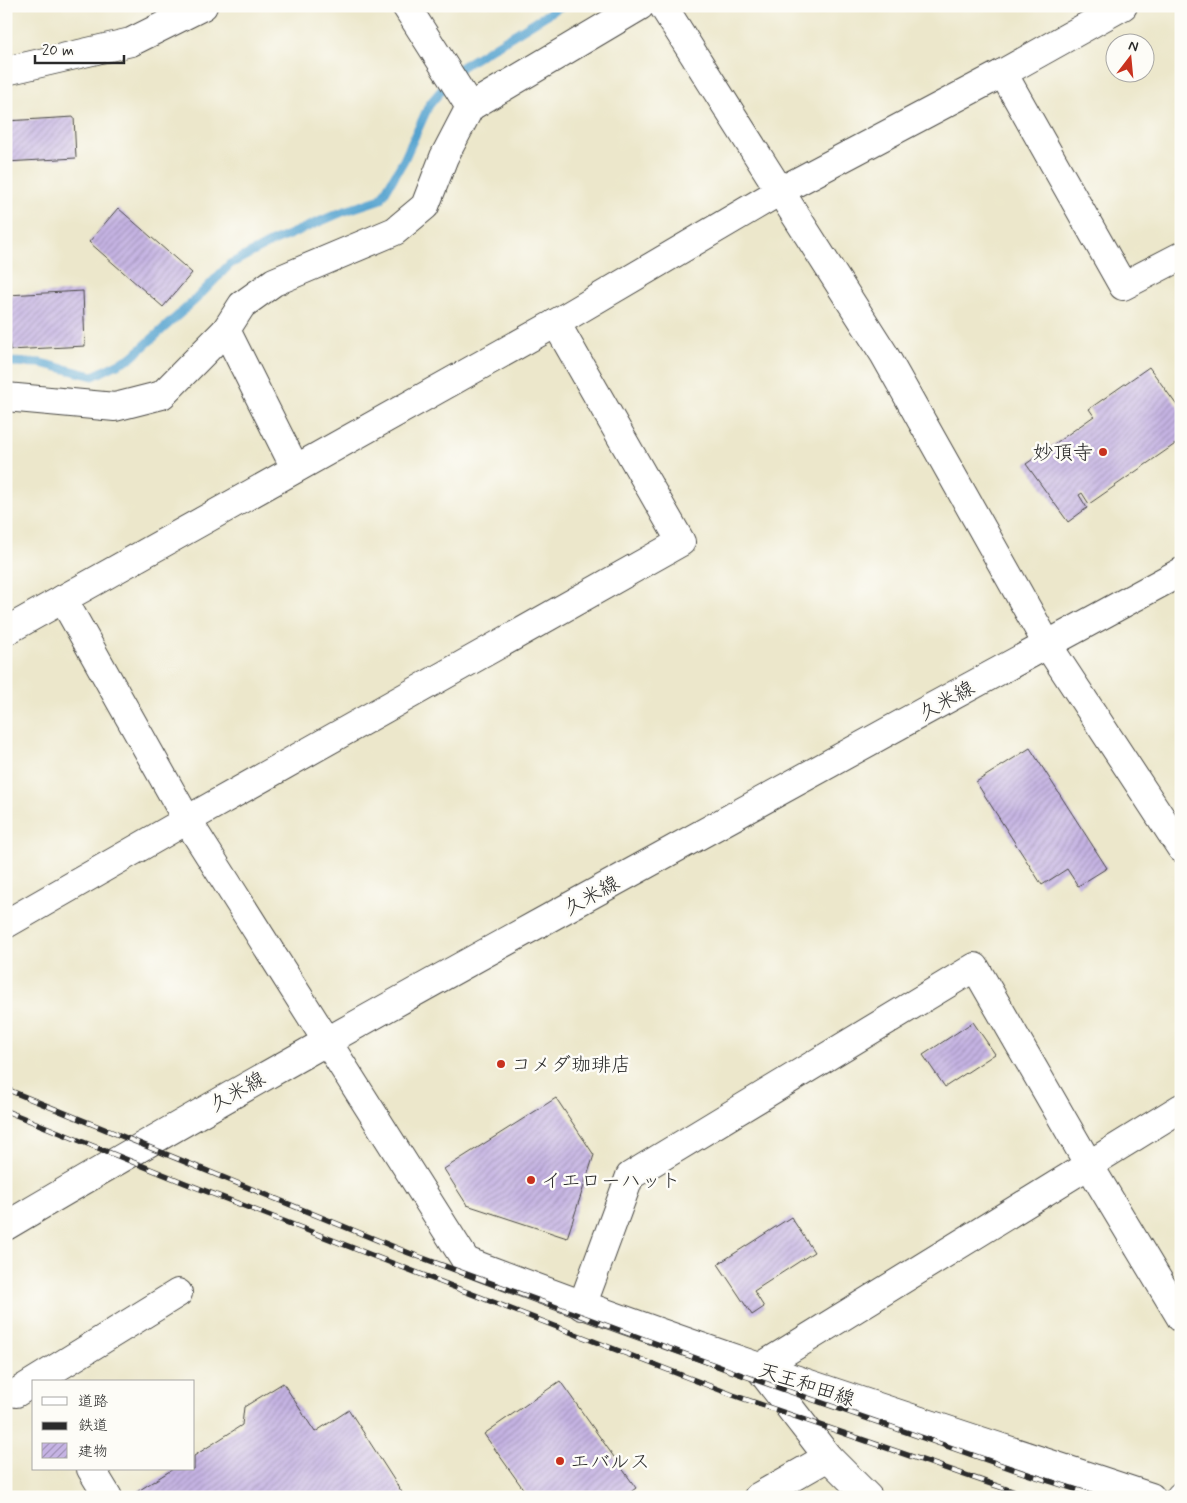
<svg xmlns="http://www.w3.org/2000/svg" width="1187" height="1503" viewBox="0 0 1187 1503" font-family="Mynerve,'Klee One',sans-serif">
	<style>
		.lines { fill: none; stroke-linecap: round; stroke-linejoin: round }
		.stream { stroke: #55a3cf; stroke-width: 9 }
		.building { fill: url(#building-hatch) }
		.minor-casing { stroke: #484743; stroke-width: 30 }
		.tertiary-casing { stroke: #484743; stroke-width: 30 }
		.minor { stroke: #fff; stroke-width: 28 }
		.tertiary { stroke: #fff; stroke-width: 28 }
		.rail-casing { stroke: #2b2b2b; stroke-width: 5.5 }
		.rail { stroke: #fdfcf7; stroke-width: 4; stroke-dasharray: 11; stroke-linecap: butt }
		.poi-dot { fill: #c8321e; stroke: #fdfcf7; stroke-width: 2 }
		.labels { text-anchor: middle; stroke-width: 5; stroke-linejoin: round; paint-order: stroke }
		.poi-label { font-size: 20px; fill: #2b2b2b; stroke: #fdfcf7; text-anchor: start }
		.street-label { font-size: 20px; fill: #2b2b2b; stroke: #fdfcf7 }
	</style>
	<defs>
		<pattern id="building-hatch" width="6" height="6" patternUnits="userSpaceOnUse" patternTransform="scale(1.25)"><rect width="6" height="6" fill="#c5b3e3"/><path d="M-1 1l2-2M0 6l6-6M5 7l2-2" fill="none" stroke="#a092b8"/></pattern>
	</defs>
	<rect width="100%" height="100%" fill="#fdfcf7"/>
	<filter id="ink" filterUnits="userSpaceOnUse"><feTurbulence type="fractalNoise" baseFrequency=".02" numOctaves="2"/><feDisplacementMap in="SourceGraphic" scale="10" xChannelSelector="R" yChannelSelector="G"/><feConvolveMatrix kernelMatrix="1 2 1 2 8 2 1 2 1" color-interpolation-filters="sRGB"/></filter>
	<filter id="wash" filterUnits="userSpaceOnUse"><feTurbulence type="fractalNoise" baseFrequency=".0096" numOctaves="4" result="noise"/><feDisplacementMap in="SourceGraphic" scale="20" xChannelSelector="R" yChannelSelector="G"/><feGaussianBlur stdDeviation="1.12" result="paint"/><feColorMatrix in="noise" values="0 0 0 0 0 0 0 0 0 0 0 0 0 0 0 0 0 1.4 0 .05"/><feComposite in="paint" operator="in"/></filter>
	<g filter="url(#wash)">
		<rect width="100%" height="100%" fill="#ece7cb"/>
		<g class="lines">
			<path class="stream" d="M 6,362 L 41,363 L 93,376 L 132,357 L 195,300 L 230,264 L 270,243 L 342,212 L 381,199 L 404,160 L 429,105 L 461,67 L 561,6"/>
		</g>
		<g id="blocks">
			<g class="building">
				<path d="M 74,117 L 76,158 L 6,162 L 6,121 Z"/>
				<path d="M 118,208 L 192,273 L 163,307 L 89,242 Z"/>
				<path d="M 83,291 L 85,346 L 10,350 L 7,295 Z"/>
				<path d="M 1149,367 L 1181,411 L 1181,440 L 1089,504 L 1082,493 L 1079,495 L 1087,508 L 1068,522 L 1026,464 L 1094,416 L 1089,409 Z"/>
				<path d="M 1030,748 L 1107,868 L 1078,886 L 1067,869 L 1042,885 L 976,782 Z"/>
				<path d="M 973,1022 L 995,1054 L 945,1087 L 923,1055 Z"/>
				<path d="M 556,1098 L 594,1155 L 567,1238 L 467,1205 L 444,1169 Z"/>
				<path d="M 791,1217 L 814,1252 L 754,1291 L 764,1307 L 752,1315 L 718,1264 Z"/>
				<path d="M 560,1381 L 636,1488 L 624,1497 L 529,1497 L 484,1434 Z"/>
				<path d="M 283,1383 L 315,1432 L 349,1410 L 405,1497 L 138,1497 L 135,1493 L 173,1469 L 194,1469 L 194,1456 L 242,1425 L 244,1407 Z"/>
			</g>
		</g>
	</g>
	<g filter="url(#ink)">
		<use href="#blocks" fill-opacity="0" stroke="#484743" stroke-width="1"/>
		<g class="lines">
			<defs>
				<g id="minor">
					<path d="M 406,6 L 470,107 L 640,6"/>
					<path d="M 6,71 L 131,42 L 203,6"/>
					<path d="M 1003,73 L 1123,286 L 1181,256"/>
					<path d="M 226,330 L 295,468"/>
					<path d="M 6,397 L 115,407 L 162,395 L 226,330 L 242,305 L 274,282 L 395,231 L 425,206 L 444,157 L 470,107"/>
					<path d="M 63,599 L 187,820 L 466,1261"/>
					<path d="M 6,631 L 556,323 L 780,191 L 663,6"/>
					<path d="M 6,924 L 187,820 L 681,542 L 556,323"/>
					<path d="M 582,1306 L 630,1176 L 975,967 L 1089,1165 L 1181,1318"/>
					<path d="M 759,1368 L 828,1457"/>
					<path d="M 16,1393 L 178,1293"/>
					<path d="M 91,1469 L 108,1497"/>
					<path d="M 758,1497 L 828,1457 L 868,1497"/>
					<path d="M 1180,1497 L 1181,1496"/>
				</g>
				<g id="tertiary">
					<path d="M 1123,6 L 1003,73 L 780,191 L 884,354 L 1047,644 L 1181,848"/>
					<path d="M 6,1226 C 217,1101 432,982 647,864 C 825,766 1002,668 1181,572"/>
					<path d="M 466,1261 C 691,1348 921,1421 1151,1497"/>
					<path d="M 759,1368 L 1181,1108"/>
				</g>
			</defs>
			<use href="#minor" class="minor-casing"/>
			<use href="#tertiary" class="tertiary-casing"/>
			<use href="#minor" class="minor"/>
			<use href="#tertiary" class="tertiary"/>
			<defs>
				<g id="rail">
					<path d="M 6,1089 L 409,1253 L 742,1375 L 1030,1475 L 1100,1497"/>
					<path d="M 6,1111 L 185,1183 L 733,1395 L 1029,1497"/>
				</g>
			</defs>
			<use href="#rail" class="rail-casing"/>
			<use href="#rail" class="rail"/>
		</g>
	</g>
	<g class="poi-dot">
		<circle cx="1103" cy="452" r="5"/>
		<circle cx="501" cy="1064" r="5"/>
		<circle cx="531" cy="1180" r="5"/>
		<circle cx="560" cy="1461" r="5"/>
	</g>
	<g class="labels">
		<g class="poi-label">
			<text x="1093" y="459" text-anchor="end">妙頂寺</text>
			<text x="511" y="1071">コメダ珈琲店</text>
			<text x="541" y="1187">イエローハット</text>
			<text x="570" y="1468">エバルス</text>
		</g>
		<g class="street-label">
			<text transform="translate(946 700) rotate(-29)" y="7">久米線</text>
			<text transform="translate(591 895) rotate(-29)" y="7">久米線</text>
			<text transform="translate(237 1091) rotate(-30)" y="7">久米線</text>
			<text transform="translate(807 1384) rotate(18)" y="7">天王和田線</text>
		</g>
	</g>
	<rect width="1187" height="1503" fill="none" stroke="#fdfcf7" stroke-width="25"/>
	<rect x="32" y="1380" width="162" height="90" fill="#fdfcf7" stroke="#a9a8a5"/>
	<rect x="42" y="1397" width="25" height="8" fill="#ffffff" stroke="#a9a8a5"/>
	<text x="78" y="1406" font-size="15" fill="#2b2b2b">道路</text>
	<rect x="42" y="1422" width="25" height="8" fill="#2b2b2b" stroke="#a9a8a5"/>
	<text x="78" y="1430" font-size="15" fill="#2b2b2b">鉄道</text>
	<rect x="42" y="1443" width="25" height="15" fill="url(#building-hatch)" stroke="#a9a8a5"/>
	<text x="78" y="1456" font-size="15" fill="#2b2b2b">建物</text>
	<g transform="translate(1130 58) rotate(16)"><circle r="24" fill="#fdfcf7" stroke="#a9a8a5"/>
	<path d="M0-4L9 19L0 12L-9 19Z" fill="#c8321e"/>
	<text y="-8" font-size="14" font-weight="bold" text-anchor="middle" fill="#2b2b2b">N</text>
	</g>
	<path d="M35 55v8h89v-8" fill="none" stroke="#2b2b2b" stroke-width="2.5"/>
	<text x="42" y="55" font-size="15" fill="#2b2b2b" stroke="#fdfcf7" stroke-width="4" paint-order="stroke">20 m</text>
</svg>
